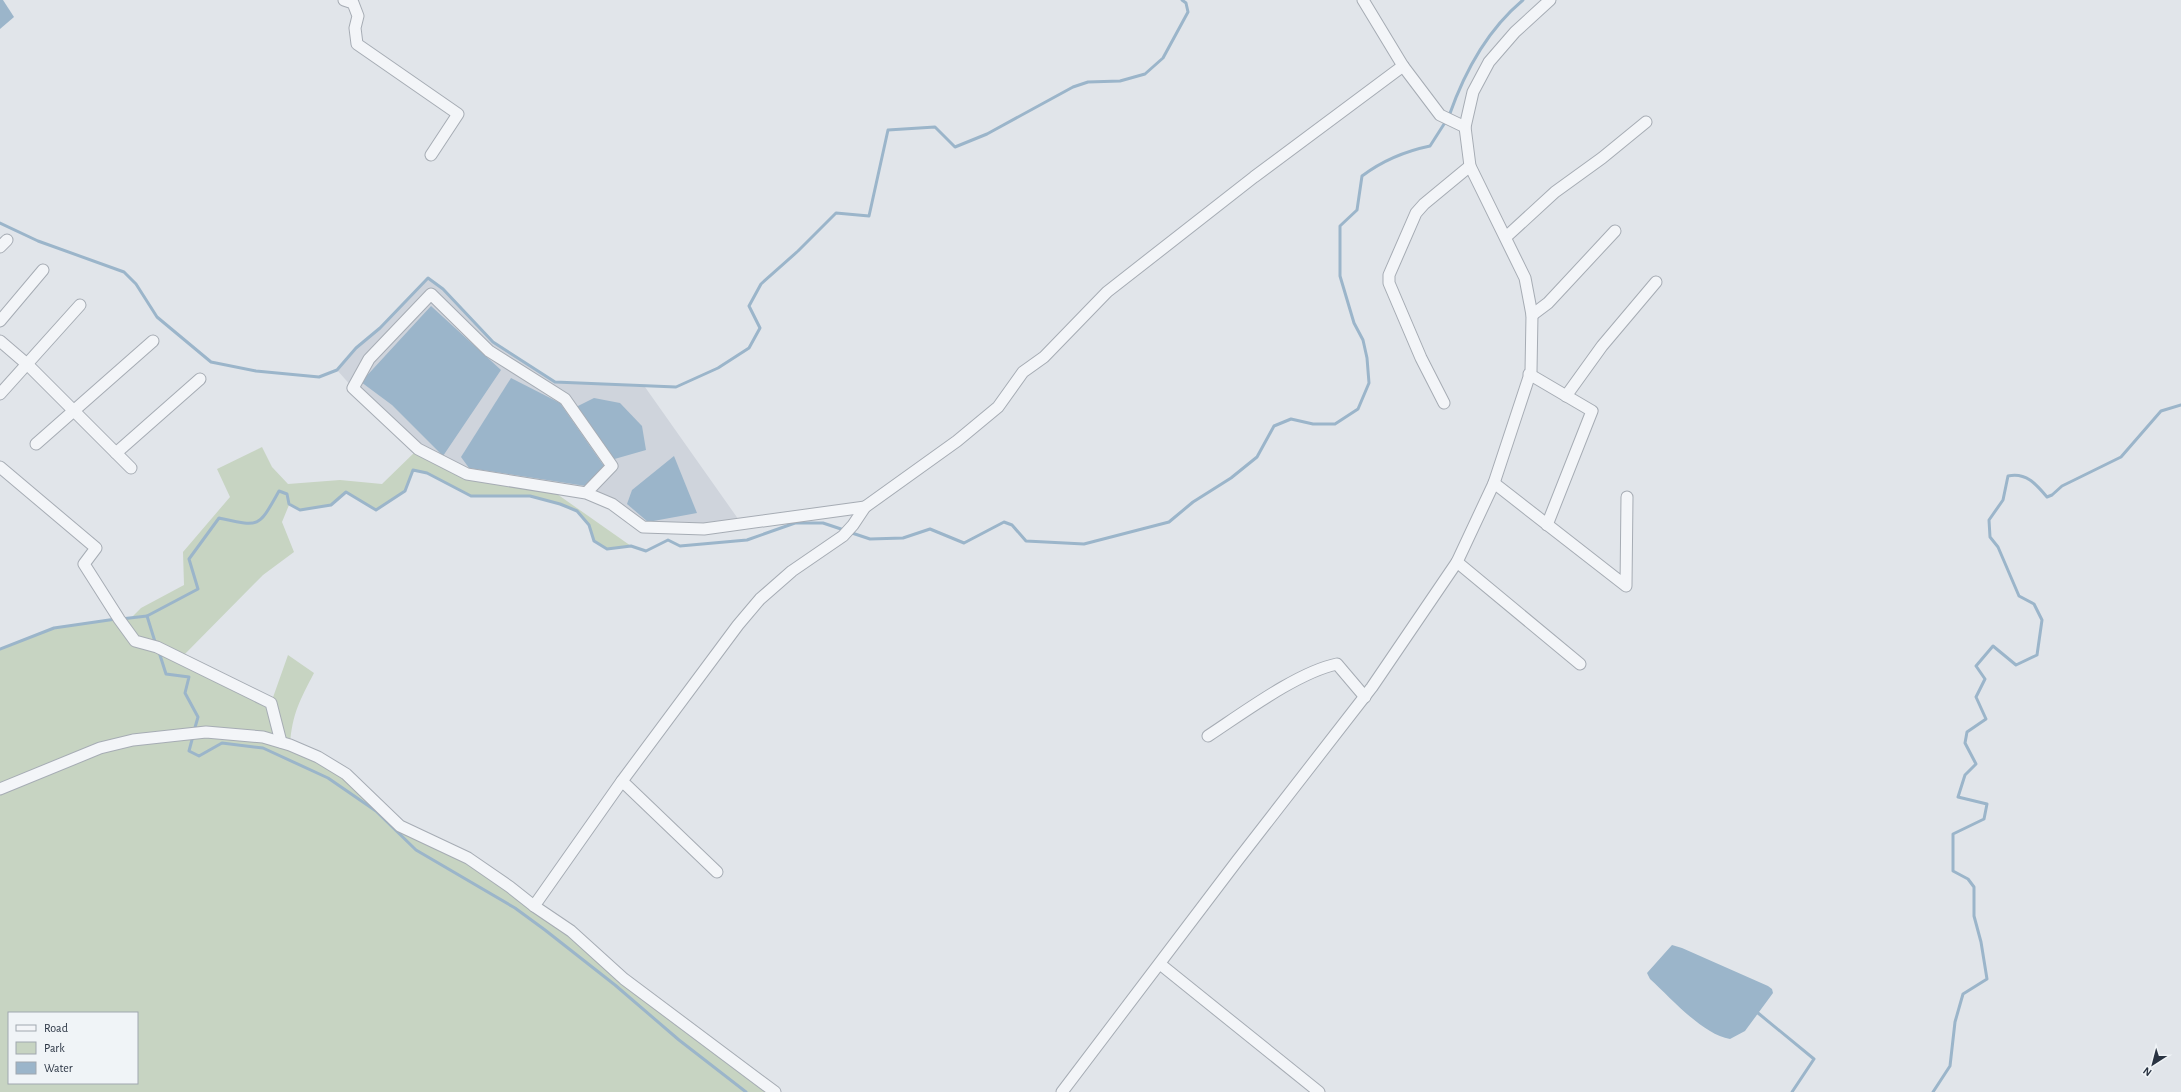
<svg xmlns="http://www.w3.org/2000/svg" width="2181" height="1092" viewBox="0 0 2181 1092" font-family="'Alegreya Sans',sans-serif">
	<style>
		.built { fill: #cfd4dc }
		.green { fill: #c7d4c2; fill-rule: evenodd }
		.water { fill: #9bb5ca }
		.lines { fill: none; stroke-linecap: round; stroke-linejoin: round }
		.stream { stroke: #9bb5ca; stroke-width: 3 }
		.minor-casing { stroke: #a6acb4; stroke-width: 13 }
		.minor { stroke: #f3f5f8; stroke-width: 11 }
	</style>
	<rect width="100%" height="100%" fill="#e1e5ea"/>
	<path class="built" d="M 428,278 L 443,289 L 493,342 L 554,382 L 645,387 L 741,523 L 643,527 L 586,493 L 470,475 L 418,449 L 353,388 L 337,370 L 356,348 L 380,328 Z"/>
	<path class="green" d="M 262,447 L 272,467 L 288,484 L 340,480 L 382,484 L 418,449 L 467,474 L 547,487 L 631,546 L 607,549 L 594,541 L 589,525 L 577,511 L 560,504 L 533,497 L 471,496 L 427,473 L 413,470 L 405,491 L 376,510 L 346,492 L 331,505 L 300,510 L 289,505 L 282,522 L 294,552 L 263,575 L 180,659 L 271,703 L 288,655 L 314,673 C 300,700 292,714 290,745 L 318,757 L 400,826 L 468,858 L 775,1092 L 0,1092 L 0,649 L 54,628 L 132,617 L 141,608 L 184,585 L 183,552 L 230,497 L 217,469 ZM 9,1013 L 137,1013 L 137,1083 L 9,1083 Z"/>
	<g class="water">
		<path d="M 0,0 L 3,0 L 14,17 L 0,29 Z"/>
		<path d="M 431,306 L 501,370 L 443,456 L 392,405 L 361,382 Z"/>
		<path d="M 511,378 L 560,403 L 604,466 L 586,486 L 469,468 L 461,457 Z"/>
		<path d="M 594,398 L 620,403 L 642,426 L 646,450 L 611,460 L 576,407 Z"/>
		<path d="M 674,456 L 697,513 L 648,522 L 627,504 L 632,490 Z"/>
		<path d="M 1672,945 L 1682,948 L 1768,986 L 1772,989 L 1773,993 L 1745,1031 L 1730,1039 C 1702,1034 1672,999 1650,979 L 1647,973 Z"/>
	</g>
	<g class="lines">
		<g class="stream">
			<path d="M 1449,116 C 1464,73 1487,30 1523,0"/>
			<path d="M 0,223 L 38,241 L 124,272 L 136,284 L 157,317 L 211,362 L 256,371 L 319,377 L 337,370 L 356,348 L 380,328 L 428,278 L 443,289 L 493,342 L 555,382 L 676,387 L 718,368 L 749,348 L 760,328 L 749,306 L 761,284 L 798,251 L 836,213 L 869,216 L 888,130 L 935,127 L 955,147 L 987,134 L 1073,87 L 1088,82 L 1120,81 L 1145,74 L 1163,58 L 1188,12 L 1186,3 L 1182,0"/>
			<path d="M 849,532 L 870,539 L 903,538 L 930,529 L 964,543 L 1004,522 L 1012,525 L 1026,541 L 1084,544 L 1169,522 L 1193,502 L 1231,478 L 1257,457 L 1274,426 L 1291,419 L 1313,424 L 1335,424 L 1358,409 L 1369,383 L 1367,358 L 1363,340 L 1354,323 L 1340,276 L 1340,226 L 1357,210 L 1362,176 C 1382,161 1406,151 1430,146 L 1446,121"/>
			<path d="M 147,616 L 198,589 L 189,559 L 219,518 C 261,527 258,528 279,491 L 287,494 L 289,504 L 300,510 L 331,505 L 346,492 L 376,510 L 405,491 L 413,470 L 427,473 L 471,496 L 530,496 L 560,504 L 577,511 L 589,525 L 594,541 L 607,549 L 631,546 L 646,551 L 668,540 L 680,546 L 747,540 L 795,523 L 823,523 L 844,530"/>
			<path d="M 121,619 L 147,616 L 156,645"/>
			<path d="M 0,649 L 54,628 L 116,619"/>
			<path d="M 159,652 L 166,674 L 189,677 L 185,693 L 198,717 L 194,731"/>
			<path d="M 193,736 L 189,751 L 199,756 L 222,743 L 263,748 L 328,778 L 376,811 L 416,850 L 515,908 L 545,930 L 615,985 L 679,1040 L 746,1092"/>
			<path d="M 1758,1013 L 1814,1059 L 1792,1092"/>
			<path d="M 1933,1092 L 1950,1066 L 1955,1022 L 1963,994 L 1987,979 L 1981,942 L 1974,916 L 1974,887 L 1968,879 L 1953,871 L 1953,834 L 1984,819 L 1987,804 L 1958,797 L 1965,775 L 1976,764 L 1965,743 L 1967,732 L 1986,719 L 1976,697 L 1985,679 L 1976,666 L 1993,646 L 2016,665 L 2037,655 L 2042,620 L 2034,604 L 2019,596 L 1998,547 L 1990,537 L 1989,520 L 2003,500 L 2008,476 C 2026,472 2036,484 2047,497 L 2052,495 L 2062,486 L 2121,457 L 2161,411 L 2181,405"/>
		</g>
		<defs>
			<g id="minor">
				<path d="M 344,0 L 353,3 L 358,16 L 355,28 L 357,44 L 458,114 L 431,155"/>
				<path d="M 1363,0 L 1403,66 L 1440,115 L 1465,127"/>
				<path d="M 1506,237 L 1555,192 L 1602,158 L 1646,122"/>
				<path d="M 0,247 L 7,240"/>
				<path d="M 1532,315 L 1548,303 L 1615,231"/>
				<path d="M 0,321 L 43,270"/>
				<path d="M 0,341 L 28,365 L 131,468"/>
				<path d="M 1529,374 L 1592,411 L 1547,525"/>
				<path d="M 0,394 L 80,305"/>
				<path d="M 1566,396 L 1602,346 L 1656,282"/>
				<path d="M 1444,403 L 1421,358 L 1389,283 L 1389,275 L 1416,213 L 1424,204 L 1470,166"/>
				<path d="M 36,444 L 153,341"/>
				<path d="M 116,453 L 200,379"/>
				<path d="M 0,467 L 96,548 L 84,564 L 119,619 L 135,641 L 157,647 L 271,703 L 281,742"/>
				<path d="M 1494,483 L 1626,586 L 1627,497"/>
				<path d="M 586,493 L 612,466 L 565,399 L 489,351 L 431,294 L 369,359 L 353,388 L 418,449 L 467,474 L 586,493 L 612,504 L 643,527 L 704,529 L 865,507"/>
				<path d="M 1457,562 L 1580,664"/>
				<path d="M 1208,736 C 1243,713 1298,672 1337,664 L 1365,697"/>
				<path d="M 622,781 L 717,872"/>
				<path d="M 0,789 L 100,748 L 133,740 L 206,732 L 263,737 L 290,745 L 318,757 L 346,774 L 400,826 L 468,858 L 510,887 L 534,906 L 571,931 L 624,979 L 775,1092"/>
				<path d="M 534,906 L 622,781 L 738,625 L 760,599 L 792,571 L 843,536 L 853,525 L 865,507 L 957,441 L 998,407 L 1023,372 L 1044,357 L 1107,292 L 1254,177 L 1403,66"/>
				<path d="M 1160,964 L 1319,1092"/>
				<path d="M 1062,1092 L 1237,861 L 1372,687 L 1457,562 L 1494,483 L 1531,371 L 1532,315 L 1525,278 L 1470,166 L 1465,127 L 1473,92 L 1489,62 L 1515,32 L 1550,0"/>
			</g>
		</defs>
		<use href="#minor" class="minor-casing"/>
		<use href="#minor" class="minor"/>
	</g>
	<rect x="8" y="1012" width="130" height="72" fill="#f0f4f7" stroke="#a0a7af"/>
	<rect x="16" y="1025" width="20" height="6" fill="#f3f5f8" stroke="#a0a7af"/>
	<text x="44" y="1032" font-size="12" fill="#293342">Road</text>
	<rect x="16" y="1042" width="20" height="12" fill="#c7d4c2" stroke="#a0a7af"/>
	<text x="44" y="1052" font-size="12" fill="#293342">Park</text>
	<rect x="16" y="1062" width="20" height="12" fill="#9bb5ca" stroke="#a0a7af"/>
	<text x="44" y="1072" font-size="12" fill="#293342">Water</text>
	<g transform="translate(2153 1064) rotate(216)" stroke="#f0f4f7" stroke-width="3" paint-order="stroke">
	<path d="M0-3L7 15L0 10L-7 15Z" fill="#293342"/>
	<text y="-6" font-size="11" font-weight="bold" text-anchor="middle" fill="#293342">N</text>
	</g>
</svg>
